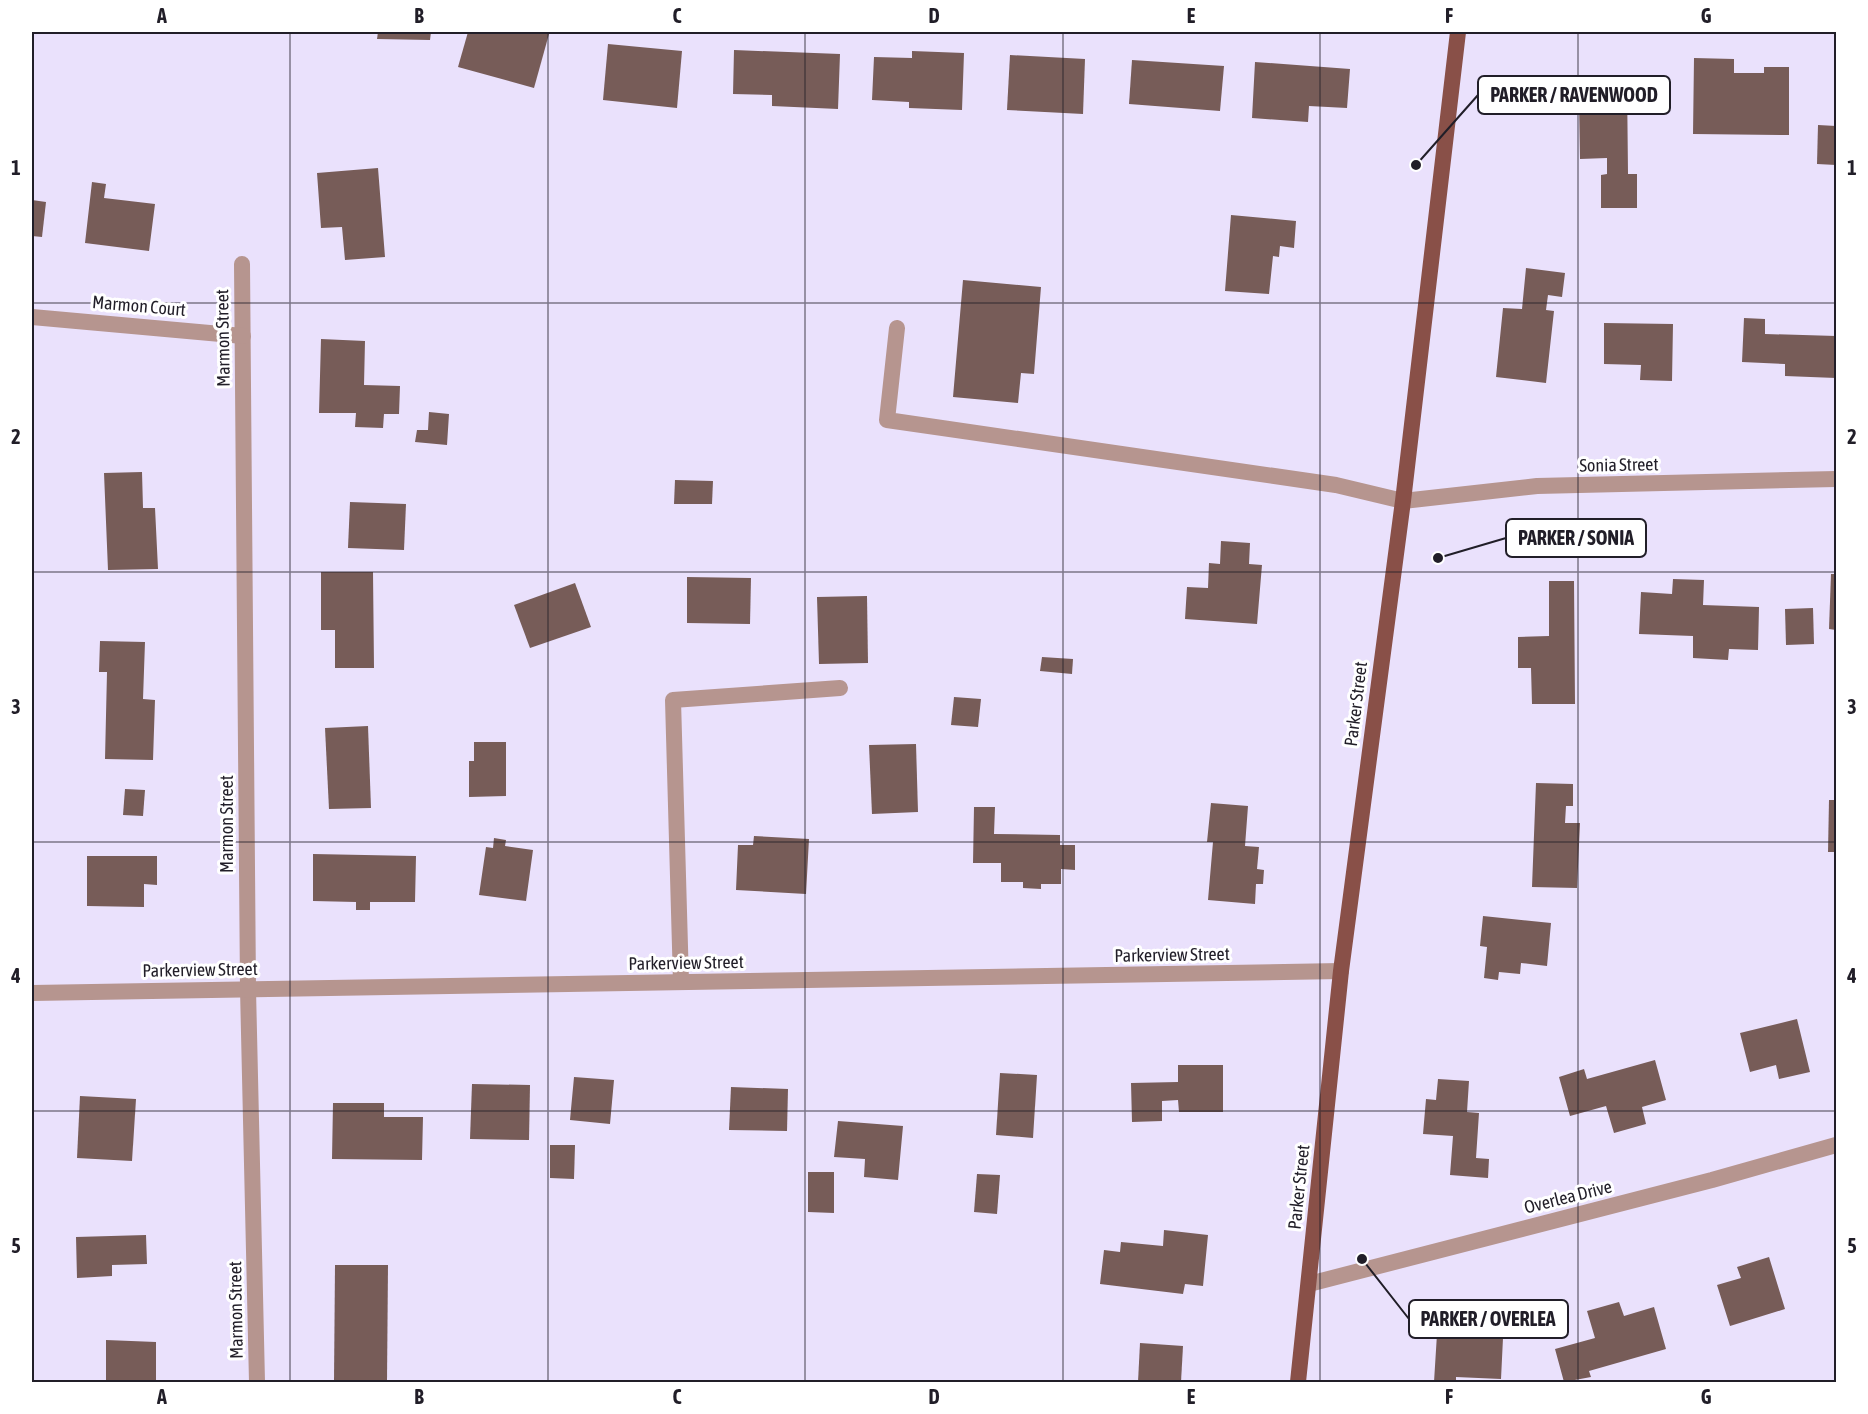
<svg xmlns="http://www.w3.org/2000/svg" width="1868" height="1414" viewBox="0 0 1868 1414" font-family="'Asap Condensed',sans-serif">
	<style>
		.building { fill: #775c58 }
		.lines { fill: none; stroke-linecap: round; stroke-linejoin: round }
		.service { stroke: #b6958f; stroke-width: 16 }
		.minor { stroke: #b6958f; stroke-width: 16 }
		.primary { stroke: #895048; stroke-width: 16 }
		.grid { fill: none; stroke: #211e28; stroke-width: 1.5; stroke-opacity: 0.55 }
		.labels { text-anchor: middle; stroke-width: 6; stroke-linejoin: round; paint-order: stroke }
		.street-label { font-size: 18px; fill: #211e28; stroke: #fff }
		.leader { fill: none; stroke: #211e28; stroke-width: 2 }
		.callout-dot { fill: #211e28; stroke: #fff; stroke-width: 2 }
		.callout { fill: #fff; stroke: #211e28; stroke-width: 2 }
		.callout-label { font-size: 20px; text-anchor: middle; font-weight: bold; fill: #211e28 }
		.neatline { fill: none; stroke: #211e28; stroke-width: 2 }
		.grid-label { font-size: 20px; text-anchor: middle; font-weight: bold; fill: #211e28 }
	</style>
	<rect width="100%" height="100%" fill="#eae1fc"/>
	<g class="building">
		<path d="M 378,32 L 431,32 L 430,40 L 377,39 Z"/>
		<path d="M 468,32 L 538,32 L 549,34 L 534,88 L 458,67 Z"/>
		<path d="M 608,44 L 682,51 L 677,108 L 603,100 Z"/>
		<path d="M 734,50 L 840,54 L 838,109 L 772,106 L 772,95 L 733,94 Z"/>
		<path d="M 912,51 L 964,53 L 962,110 L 909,108 L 909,102 L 872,100 L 874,57 L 912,58 Z"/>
		<path d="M 1010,55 L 1085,59 L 1083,114 L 1007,110 Z"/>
		<path d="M 1694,58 L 1734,59 L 1734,73 L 1764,73 L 1764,67 L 1789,67 L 1789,135 L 1693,134 Z"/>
		<path d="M 1132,60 L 1224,66 L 1220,111 L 1129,104 Z"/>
		<path d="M 1255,62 L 1350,69 L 1347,108 L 1309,106 L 1308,122 L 1252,118 Z"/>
		<path d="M 1627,80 L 1628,174 L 1637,174 L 1637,208 L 1601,208 L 1601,175 L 1607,174 L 1607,158 L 1580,159 L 1579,101 L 1605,100 L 1605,81 Z"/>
		<path d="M 1818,125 L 1836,126 L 1836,165 L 1817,164 Z"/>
		<path d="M 378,168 L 385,257 L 345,260 L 342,227 L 321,228 L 317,173 Z"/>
		<path d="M 92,182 L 106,184 L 104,198 L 155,204 L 149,251 L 85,243 Z"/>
		<path d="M 32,200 L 46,202 L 42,237 L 32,236 Z"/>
		<path d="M 1231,215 L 1296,221 L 1294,248 L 1280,246 L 1279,257 L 1273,256 L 1269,294 L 1225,291 Z"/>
		<path d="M 1526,268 L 1565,273 L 1562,297 L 1548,295 L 1546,310 L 1554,311 L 1546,383 L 1496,377 L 1503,308 L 1522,309 Z"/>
		<path d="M 963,280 L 1041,287 L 1034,374 L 1021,373 L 1018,403 L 953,397 Z"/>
		<path d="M 1744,318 L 1765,319 L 1765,334 L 1836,336 L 1836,378 L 1785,376 L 1785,364 L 1742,362 Z"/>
		<path d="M 1604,323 L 1673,324 L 1672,381 L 1640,380 L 1641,365 L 1604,364 Z"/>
		<path d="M 321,339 L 365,341 L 364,385 L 400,386 L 399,414 L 384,414 L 383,428 L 355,427 L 356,413 L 319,413 Z"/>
		<path d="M 429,412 L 449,414 L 447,445 L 415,442 L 417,430 L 428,430 Z"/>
		<path d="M 142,472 L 143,508 L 155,508 L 158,569 L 108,570 L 104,473 Z"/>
		<path d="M 675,480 L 713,481 L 712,504 L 674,504 Z"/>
		<path d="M 350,502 L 406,504 L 404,550 L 348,548 Z"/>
		<path d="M 1221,541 L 1250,543 L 1249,564 L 1262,565 L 1257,624 L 1185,619 L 1187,587 L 1208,588 L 1209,563 L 1220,564 Z"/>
		<path d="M 321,572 L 373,572 L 374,668 L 335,668 L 335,630 L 321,630 Z"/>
		<path d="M 1831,574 L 1836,574 L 1836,630 L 1829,629 Z"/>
		<path d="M 687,577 L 751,578 L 750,624 L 687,623 Z"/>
		<path d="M 1673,579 L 1704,580 L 1703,605 L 1759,607 L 1758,650 L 1729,649 L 1728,660 L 1693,658 L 1693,636 L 1639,634 L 1641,592 L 1672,594 Z"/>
		<path d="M 1549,581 L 1574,581 L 1575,704 L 1532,704 L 1531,668 L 1518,668 L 1518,637 L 1549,636 Z"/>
		<path d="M 575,583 L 591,627 L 530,648 L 514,605 Z"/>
		<path d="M 867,596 L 868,663 L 819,664 L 817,597 Z"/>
		<path d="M 1813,608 L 1814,644 L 1786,645 L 1785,609 Z"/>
		<path d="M 100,641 L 145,642 L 143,699 L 155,700 L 153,760 L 105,759 L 107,672 L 99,672 Z"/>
		<path d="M 1042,657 L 1073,659 L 1072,674 L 1040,671 Z"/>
		<path d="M 954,697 L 981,699 L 978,727 L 951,725 Z"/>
		<path d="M 368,726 L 371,808 L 329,809 L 325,728 Z"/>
		<path d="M 474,742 L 506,742 L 506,796 L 469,797 L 469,761 L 474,761 Z"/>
		<path d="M 916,744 L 918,812 L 872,814 L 869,745 Z"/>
		<path d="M 1536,783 L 1573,784 L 1573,806 L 1566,806 L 1565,823 L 1580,823 L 1577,888 L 1532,887 Z"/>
		<path d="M 125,789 L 145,790 L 143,816 L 123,815 Z"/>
		<path d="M 1829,800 L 1836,800 L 1836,852 L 1828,852 Z"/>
		<path d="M 1211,803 L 1248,806 L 1245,846 L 1259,847 L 1257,869 L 1264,870 L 1263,884 L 1256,884 L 1255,904 L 1208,900 L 1213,842 L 1207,842 Z"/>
		<path d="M 974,807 L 995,807 L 994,834 L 1060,835 L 1060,845 L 1075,845 L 1075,870 L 1061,869 L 1061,884 L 1041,884 L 1041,889 L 1023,888 L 1023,882 L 1001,882 L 1001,863 L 973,863 Z"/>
		<path d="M 754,836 L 809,839 L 806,894 L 736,890 L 738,845 L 753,845 Z"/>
		<path d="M 494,838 L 506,840 L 505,846 L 533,850 L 526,901 L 479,895 L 486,847 L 493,848 Z"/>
		<path d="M 313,854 L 416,856 L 415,902 L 370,902 L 370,910 L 356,910 L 356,902 L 313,901 Z"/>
		<path d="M 87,856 L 157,856 L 157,885 L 144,884 L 144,907 L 87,906 Z"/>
		<path d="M 1483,916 L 1551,923 L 1547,966 L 1521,963 L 1520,974 L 1499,972 L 1498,980 L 1484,978 L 1487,947 L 1480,946 Z"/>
		<path d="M 1797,1019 L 1810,1072 L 1779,1079 L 1776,1065 L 1750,1072 L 1740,1033 Z"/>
		<path d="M 1655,1060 L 1666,1100 L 1642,1107 L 1646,1124 L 1614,1133 L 1606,1106 L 1570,1116 L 1559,1077 L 1584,1069 L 1587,1079 Z"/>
		<path d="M 1178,1065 L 1223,1065 L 1223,1112 L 1179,1112 L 1178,1100 L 1162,1101 L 1162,1121 L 1132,1122 L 1131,1083 L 1178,1082 Z"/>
		<path d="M 1000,1073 L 1037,1075 L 1033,1138 L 996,1135 Z"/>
		<path d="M 574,1077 L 614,1080 L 610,1124 L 570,1120 Z"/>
		<path d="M 1438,1079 L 1469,1081 L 1467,1112 L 1479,1113 L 1476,1158 L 1489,1159 L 1488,1178 L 1450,1175 L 1453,1136 L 1423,1134 L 1426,1099 L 1436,1100 Z"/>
		<path d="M 472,1084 L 530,1085 L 529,1140 L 470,1139 Z"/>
		<path d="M 731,1087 L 788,1089 L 787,1131 L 729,1130 Z"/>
		<path d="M 80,1096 L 136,1099 L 132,1161 L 77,1158 Z"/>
		<path d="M 333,1103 L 384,1103 L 384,1117 L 423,1117 L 422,1160 L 332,1159 Z"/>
		<path d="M 838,1121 L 903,1126 L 898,1180 L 864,1177 L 865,1159 L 834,1157 Z"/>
		<path d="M 550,1145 L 575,1145 L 574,1179 L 550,1178 Z"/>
		<path d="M 808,1172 L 834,1172 L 834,1213 L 808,1212 Z"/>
		<path d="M 977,1174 L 1000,1175 L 997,1214 L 974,1212 Z"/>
		<path d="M 1164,1230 L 1208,1235 L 1203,1286 L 1185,1284 L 1183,1294 L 1100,1284 L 1104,1250 L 1120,1252 L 1121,1242 L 1163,1246 Z"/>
		<path d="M 146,1235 L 147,1264 L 112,1265 L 112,1276 L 77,1278 L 76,1237 Z"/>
		<path d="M 1769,1257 L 1785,1309 L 1730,1326 L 1717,1285 L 1741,1278 L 1737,1267 Z"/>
		<path d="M 335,1265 L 388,1265 L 387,1382 L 334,1382 Z"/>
		<path d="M 1619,1302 L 1624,1316 L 1654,1307 L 1666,1349 L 1589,1371 L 1591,1377 L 1564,1382 L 1555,1349 L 1595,1338 L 1587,1311 Z"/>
		<path d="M 1437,1334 L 1503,1338 L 1501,1379 L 1456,1377 L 1456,1382 L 1434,1382 Z"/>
		<path d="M 106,1340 L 156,1342 L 156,1382 L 106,1382 Z"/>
		<path d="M 1140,1343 L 1183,1346 L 1181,1382 L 1138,1382 Z"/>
	</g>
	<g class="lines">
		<g class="service">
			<path d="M 897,328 L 887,420 L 1336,485 L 1403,501"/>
			<path d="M 681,982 L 673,700 L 840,688"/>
		</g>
		<g class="minor">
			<path d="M 242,264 L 248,989 L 257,1382"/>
			<path d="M 32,317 L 243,336"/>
			<path d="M 1403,501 L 1537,486 L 1836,479"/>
			<path d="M 32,993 L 1341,971"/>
			<path d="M 1309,1284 L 1712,1180 L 1836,1145"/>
		</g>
		<path class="primary" d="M 1298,1382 L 1341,971 L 1403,501 L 1458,32"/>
	</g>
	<path class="grid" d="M 290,32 L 290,1382M 548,32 L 548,1382M 805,32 L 805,1382M 1063,32 L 1063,1382M 1320,32 L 1320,1382M 1578,32 L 1578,1382M 32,303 L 1836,303M 32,572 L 1836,572M 32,842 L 1836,842M 32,1111 L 1836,1111"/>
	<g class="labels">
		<g class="street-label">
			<text transform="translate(139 306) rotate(5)" y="6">Marmon Court</text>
			<text transform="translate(223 338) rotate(-91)" y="6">Marmon Street</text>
			<text transform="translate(1619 465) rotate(-1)" y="6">Sonia Street</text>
			<text transform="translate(1356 704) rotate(-83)" y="6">Parker Street</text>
			<text transform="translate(227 824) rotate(-90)" y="6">Marmon Street</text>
			<text transform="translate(1172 955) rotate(-1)" y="6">Parkerview Street</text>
			<text transform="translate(686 963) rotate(-1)" y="6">Parkerview Street</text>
			<text transform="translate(200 970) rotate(-1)" y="6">Parkerview Street</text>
			<text transform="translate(1299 1187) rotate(-84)" y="6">Parker Street</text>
			<text transform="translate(1568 1197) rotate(-14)" y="6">Overlea Drive</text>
			<text transform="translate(236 1310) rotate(-91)" y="6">Marmon Street</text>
		</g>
	</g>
	<path class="leader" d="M1416 165L1478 95M1438 558L1506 538M1362 1259L1409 1319"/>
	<g class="callout-dot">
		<circle cx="1416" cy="165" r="6"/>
		<circle cx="1438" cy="558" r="6"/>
		<circle cx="1362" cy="1259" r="6"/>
	</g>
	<g class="callout">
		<rect x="1478" y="76" width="192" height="38" rx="6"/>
		<rect x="1506" y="519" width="140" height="38" rx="6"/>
		<rect x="1409" y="1300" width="159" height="38" rx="6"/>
	</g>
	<g class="callout-label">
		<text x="1574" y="102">PARKER / RAVENWOOD</text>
		<text x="1576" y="545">PARKER / SONIA</text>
		<text x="1488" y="1326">PARKER / OVERLEA</text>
	</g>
	<rect width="1868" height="1414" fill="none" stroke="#ffffff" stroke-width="66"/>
	<rect x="33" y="33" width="1802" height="1348" class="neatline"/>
	<g class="grid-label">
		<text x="162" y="23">A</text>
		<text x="419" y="23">B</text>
		<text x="677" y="23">C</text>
		<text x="934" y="23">D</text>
		<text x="1191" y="23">E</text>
		<text x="1449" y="23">F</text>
		<text x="1706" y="23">G</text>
		<text x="16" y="175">1</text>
		<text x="1852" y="175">1</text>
		<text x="16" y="444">2</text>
		<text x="1852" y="444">2</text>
		<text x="16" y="714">3</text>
		<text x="1852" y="714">3</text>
		<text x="16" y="983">4</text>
		<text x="1852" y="983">4</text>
		<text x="16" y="1253">5</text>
		<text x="1852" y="1253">5</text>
		<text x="162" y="1404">A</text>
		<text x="419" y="1404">B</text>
		<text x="677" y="1404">C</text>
		<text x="934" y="1404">D</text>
		<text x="1191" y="1404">E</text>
		<text x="1449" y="1404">F</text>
		<text x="1706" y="1404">G</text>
	</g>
</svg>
